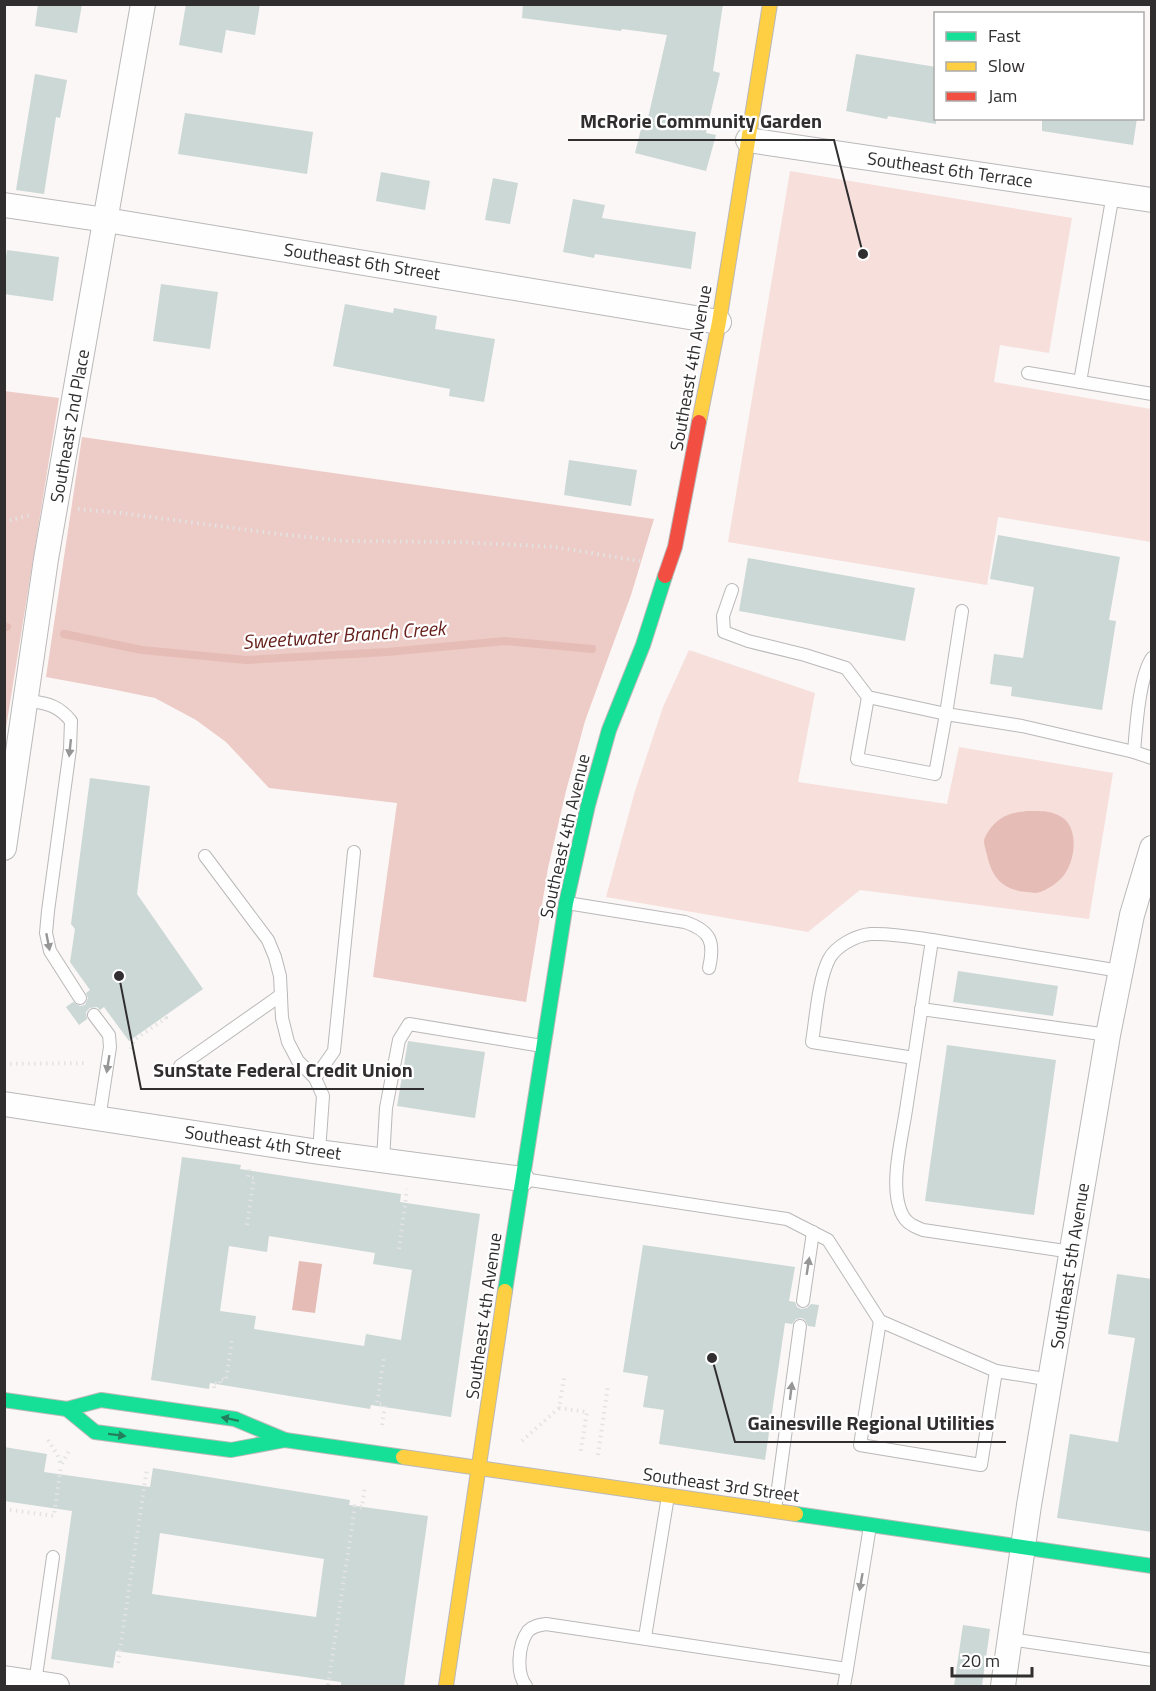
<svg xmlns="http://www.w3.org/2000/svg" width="1156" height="1691" viewBox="0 0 1156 1691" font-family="'Titillium Web',sans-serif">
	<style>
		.green { fill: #f7dfdb }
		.forest { fill: #edcbc6 }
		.water { fill: #e6bcb6 }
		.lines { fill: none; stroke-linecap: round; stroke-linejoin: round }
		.stream { stroke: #e6bcb6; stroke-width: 8 }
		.building { fill: #cbd8d6; fill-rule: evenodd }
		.lane-casing { stroke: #bab8b8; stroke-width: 14 }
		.street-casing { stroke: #bab8b8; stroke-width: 26 }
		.fast-casing { stroke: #bab8b8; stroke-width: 16 }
		.slow-casing { stroke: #bab8b8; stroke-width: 16 }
		.jam-casing { stroke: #bab8b8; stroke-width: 16 }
		.path { stroke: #e4e3e3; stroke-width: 4; stroke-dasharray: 1.5 4.5; stroke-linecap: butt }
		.lane { stroke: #fefefe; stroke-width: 12 }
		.street { stroke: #fefefe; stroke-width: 24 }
		.fast { stroke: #16e098; stroke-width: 14 }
		.slow { stroke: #ffcf43; stroke-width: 14 }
		.jam { stroke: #f24e42; stroke-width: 14 }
		.oneway { fill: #979696 }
		.oneway2 { fill: #247e5e }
		.labels { text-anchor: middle; stroke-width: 4.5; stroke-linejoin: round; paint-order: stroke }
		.street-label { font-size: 18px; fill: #302e2e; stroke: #fff }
		.water-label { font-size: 20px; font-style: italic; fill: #651f1b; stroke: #fff }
		.leader { fill: none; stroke: #302e2e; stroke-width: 2 }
		.callout-dot { fill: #302e2e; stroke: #fff; stroke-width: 2 }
		.callout-label { font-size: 20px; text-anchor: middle; font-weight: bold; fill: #302e2e; stroke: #fff; stroke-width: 4.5; stroke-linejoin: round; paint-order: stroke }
	</style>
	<rect width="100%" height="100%" fill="#faf7f6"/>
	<g class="green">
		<path d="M 790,171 L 1072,218 L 1049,353 L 1000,345 L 994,382 L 1151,409 L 1151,542 L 998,517 L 987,585 L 728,542 Z"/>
		<path d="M 689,650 L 815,693 L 798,782 L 947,804 L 959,747 L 1113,773 L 1089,919 L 860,890 L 808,932 L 606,897 L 635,791 L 663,707 Z"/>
	</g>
	<g class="forest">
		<path d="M 4,391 L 59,398 L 6,728 L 4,728 Z"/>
		<path d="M 82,437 L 654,519 L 631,595 L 585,721 L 566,791 L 548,868 L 526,1002 L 373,977 L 397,803 L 269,788 L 226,742 L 196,720 L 155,698 L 111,689 L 46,677 Z"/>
	</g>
	<g class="water">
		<path d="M 1026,811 C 1037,811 1049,810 1058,815 C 1079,824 1076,856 1066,872 C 1061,881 1047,891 1036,893 C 1032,893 1031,892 1027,892 C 1003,890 992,878 987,855 C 986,851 984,845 984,841 C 986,831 998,818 1008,815 C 1014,812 1021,812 1026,811 Z"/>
		<path d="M 299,1261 L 322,1264 L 315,1313 L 292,1310 Z"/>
	</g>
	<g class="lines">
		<g class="stream">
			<path d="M 4,626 L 7,627"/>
			<path d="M 64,634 L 142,650 L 246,660 L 387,652 L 505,641 L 592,649"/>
		</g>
	</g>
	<g class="building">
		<path d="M 38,4 L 82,4 L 77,33 L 35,26 Z"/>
		<path d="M 186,4 L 260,4 L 255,35 L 226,30 L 222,53 L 179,45 Z"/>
		<path d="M 523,4 L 723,4 L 713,71 L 720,73 L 706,133 L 716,135 L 706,171 L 635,153 L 644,117 L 648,118 L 667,35 L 622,29 L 621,31 L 522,18 Z"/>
		<path d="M 856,54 L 936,67 L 936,124 L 888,116 L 887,119 L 846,111 Z"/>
		<path d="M 35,74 L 67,80 L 60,118 L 56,117 L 44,194 L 16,190 Z"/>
		<path d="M 185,113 L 313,132 L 307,174 L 178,154 Z"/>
		<path d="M 1042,118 L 1137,118 L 1133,145 L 1042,131 Z"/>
		<path d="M 381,172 L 430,181 L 425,210 L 376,201 Z"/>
		<path d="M 493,178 L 518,183 L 510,224 L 485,220 Z"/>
		<path d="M 573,199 L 605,205 L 602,218 L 696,232 L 691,269 L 595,254 L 594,258 L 563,252 Z"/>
		<path d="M 7,250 L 59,257 L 53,301 L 4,294 L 4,269 Z"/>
		<path d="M 161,284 L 218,292 L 210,349 L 153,341 Z"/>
		<path d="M 345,304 L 393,313 L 394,308 L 437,316 L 435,329 L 495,339 L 484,402 L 449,396 L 450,389 L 333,366 Z"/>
		<path d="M 569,460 L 637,470 L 631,506 L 564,495 Z"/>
		<path d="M 998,535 L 1120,557 L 1109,620 L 1116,621 L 1102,710 L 1011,696 L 1012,687 L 990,684 L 994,654 L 1023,658 L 1034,587 L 990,579 Z"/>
		<path d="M 748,558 L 915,588 L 905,641 L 739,611 Z"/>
		<path d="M 90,778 L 150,786 L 137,894 L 203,989 L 129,1041 L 104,1007 L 100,1010 L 97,1007 L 90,1008 L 86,1012 L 87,1019 L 79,1025 L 66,1007 L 73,1002 L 80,1006 L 85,1005 L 88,998 L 86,993 L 90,990 L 70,962 L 75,929 L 71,924 Z"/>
		<path d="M 958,971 L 1058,986 L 1053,1016 L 953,1002 Z"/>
		<path d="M 408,1041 L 485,1052 L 475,1118 L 397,1106 Z"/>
		<path d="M 947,1045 L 1056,1060 L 1034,1215 L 925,1201 Z"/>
		<path d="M 182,1157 L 241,1165 L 240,1169 L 401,1194 L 400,1202 L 480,1214 L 451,1417 L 371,1405 L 370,1409 L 210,1383 L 209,1389 L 151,1380 ZM 269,1236 L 375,1253 L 373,1264 L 412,1270 L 401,1340 L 366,1334 L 364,1346 L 254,1329 L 256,1316 L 220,1311 L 229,1246 L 267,1252 Z"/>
		<path d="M 643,1245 L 795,1267 L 789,1301 L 795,1302 L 797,1307 L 801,1309 L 807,1308 L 811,1304 L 819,1305 L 815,1327 L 808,1326 L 805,1320 L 802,1318 L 796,1319 L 792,1324 L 785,1323 L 765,1460 L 659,1444 L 664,1410 L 643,1407 L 648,1376 L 623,1372 Z"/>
		<path d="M 1117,1274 L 1152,1279 L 1152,1532 L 1057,1518 L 1070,1434 L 1118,1442 L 1135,1338 L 1108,1334 Z"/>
		<path d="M 4,1447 L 47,1454 L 44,1472 L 150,1487 L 153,1468 L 350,1500 L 349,1505 L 428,1516 L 404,1686 L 341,1686 L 341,1682 L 116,1651 L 113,1668 L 51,1659 L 72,1511 L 4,1501 ZM 160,1533 L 324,1559 L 316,1617 L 152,1594 Z"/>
		<path d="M 963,1625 L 990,1629 L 982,1686 L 954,1686 Z"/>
	</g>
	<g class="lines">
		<defs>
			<g id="lane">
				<path d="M 1028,373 L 1152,394"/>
				<path d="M 1080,382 L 1113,194"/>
				<path d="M 732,590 L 723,616 L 724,632 L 748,641 L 805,655 L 846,668 L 868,697 L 946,714 L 935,774 L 857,759 L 868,697"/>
				<path d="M 962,611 L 946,714 L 1022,726 L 1134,752"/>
				<path d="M 1152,658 C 1139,677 1136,729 1134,752 L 1152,758"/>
				<path d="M 26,700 C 47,704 57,704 71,721 L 70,749 L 48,911 L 46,933 L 50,951 L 80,998"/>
				<path d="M 205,856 L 268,940 L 275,957 L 280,976 L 282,1018 L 288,1042 L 298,1061 L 315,1078"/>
				<path d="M 567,903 L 685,922 C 711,931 715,942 709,968"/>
				<path d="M 932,940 L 1120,971"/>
				<path d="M 921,1009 L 1108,1035"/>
				<path d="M 94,1015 L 109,1035 L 110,1047 L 99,1119"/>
				<path d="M 914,1058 L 812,1042 C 816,1018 818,981 829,959 C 836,946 856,935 871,934 C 892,933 912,937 932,940 C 923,997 915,1053 906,1110 C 902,1137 891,1179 899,1206 C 903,1221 910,1225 923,1230 L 1072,1252"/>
				<path d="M 180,1066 L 281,995"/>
				<path d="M 319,1152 L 323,1096 L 315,1078 L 334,1051 L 354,852"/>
				<path d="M 383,1160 L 386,1108 L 399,1040 L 409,1024 L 542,1046"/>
				<path d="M 523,1179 L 787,1219 L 828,1240 L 880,1321 L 996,1371"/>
				<path d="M 803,1301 L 813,1232"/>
				<path d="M 880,1321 L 860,1445 L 981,1465 L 996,1371 L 1051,1380"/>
				<path d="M 775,1510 L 800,1326"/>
				<path d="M 645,1637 L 668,1496"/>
				<path d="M 1010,1639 L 1152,1660"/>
				<path d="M 847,1669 L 870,1526"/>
				<path d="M 35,1683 L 53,1557"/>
				<path d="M 526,1686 C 516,1673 518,1645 528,1631 C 533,1626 539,1625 546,1624 L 847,1669 L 844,1686"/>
			</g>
			<g id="street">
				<path d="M 748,140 L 1152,200"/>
				<path d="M 4,205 L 106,220 L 719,322"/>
				<path d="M 4,848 L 46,559 L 143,4"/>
				<path d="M 4,1104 L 319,1152 L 522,1179"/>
				<path d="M 4,1678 L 57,1686"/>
				<path d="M 1003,1686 L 1029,1505 L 1108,1035 L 1132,915 L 1152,848"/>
			</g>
			<g id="fast">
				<path d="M 505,1291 L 566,903 L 588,805 L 609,730 L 643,645 L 665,576"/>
				<path d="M 4,1400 L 67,1409 L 101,1400 L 235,1419 L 285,1440 L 403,1457"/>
				<path d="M 67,1409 L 95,1432 L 231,1450 L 285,1440"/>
				<path d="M 796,1514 L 1152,1566"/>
			</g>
			<g id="slow">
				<path d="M 699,422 L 719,322 L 770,4"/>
				<path d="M 403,1457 L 796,1514"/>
				<path d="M 446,1686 L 505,1291"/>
			</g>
			<path id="jam" d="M 665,576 L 675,547 L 699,422"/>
		</defs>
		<use href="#lane" class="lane-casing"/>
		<use href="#street" class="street-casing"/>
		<use href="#fast" class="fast-casing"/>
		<use href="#slow" class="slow-casing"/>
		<use href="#jam" class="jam-casing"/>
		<g class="path">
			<path d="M 78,509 L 121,513 L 279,534 L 345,541 L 457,542 L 555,547 L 640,561"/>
			<path d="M 4,522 L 30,515"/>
			<path d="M 131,1049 L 134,1040 L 166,1018 L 164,1016"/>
			<path d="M 4,1064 L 88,1063"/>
			<path d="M 247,1225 L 254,1178 L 248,1177 L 250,1165"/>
			<path d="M 399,1249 L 407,1189"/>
			<path d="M 214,1388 L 214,1383 L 220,1384 L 220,1379 L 226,1380 L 232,1339"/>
			<path d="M 559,1408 L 587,1412 L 580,1455"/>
			<path d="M 382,1425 L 385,1405 L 377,1404 L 384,1356"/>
			<path d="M 48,1440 L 57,1454 L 61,1465 L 70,1449"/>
			<path d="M 522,1441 L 559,1408 L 564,1378"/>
			<path d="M 598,1455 L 608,1385"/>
			<path d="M 4,1509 L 54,1516 L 61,1465"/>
			<path d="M 118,1663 L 147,1468"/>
			<path d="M 328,1685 L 355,1506 L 362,1507 L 365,1486"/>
		</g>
		<use href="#lane" class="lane"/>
		<use href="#street" class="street"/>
		<use href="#fast" class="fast"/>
		<use href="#slow" class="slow"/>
		<use href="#jam" class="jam"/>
	</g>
	<defs><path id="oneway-solid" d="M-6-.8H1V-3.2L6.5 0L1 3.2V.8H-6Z" transform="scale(1.5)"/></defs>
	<g class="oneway">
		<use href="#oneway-solid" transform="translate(70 748) rotate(96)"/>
		<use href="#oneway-solid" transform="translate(48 942) rotate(79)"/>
		<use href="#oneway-solid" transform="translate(108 1064) rotate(99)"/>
		<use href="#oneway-solid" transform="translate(808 1266) rotate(-81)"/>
		<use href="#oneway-solid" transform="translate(791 1391) rotate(-83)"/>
		<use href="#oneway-solid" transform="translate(861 1582) rotate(100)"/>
	</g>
	<g class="oneway2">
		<use href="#oneway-solid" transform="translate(230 1419) rotate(-168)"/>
		<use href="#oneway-solid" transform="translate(117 1435) rotate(7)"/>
	</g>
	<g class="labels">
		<g class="street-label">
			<text transform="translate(950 170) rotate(8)" y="6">Southeast 6th Terrace</text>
			<text transform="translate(362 262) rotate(9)" y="6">Southeast 6th Street</text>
			<text transform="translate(691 368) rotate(-80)" y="6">Southeast 4th Avenue</text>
			<text transform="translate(70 426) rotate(-80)" y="6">Southeast 2nd Place</text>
			<text transform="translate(565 836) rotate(-77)" y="6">Southeast 4th Avenue</text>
			<text transform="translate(263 1143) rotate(8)" y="6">Southeast 4th Street</text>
			<text transform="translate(1070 1266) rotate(-81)" y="6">Southeast 5th Avenue</text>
			<text transform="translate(484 1316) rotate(-82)" y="6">Southeast 4th Avenue</text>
			<text transform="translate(721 1485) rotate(8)" y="6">Southeast 3rd Street</text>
		</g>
		<g class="water-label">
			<text transform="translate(344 635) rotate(-4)" y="7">Sweetwater Branch Creek</text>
		</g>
	</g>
	<path class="leader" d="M863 254L834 140H568M119 976L141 1089H424M712 1358L735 1442H1006"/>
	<g class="callout-dot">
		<circle cx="863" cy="254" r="6"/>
		<circle cx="119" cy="976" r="6"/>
		<circle cx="712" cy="1358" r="6"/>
	</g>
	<g class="callout-label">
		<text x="701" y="128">McRorie Community Garden</text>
		<text x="283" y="1077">SunState Federal Credit Union</text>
		<text x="871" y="1430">Gainesville Regional Utilities</text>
	</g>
	<rect width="1156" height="1691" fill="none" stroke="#302e2e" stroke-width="12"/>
	<rect x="934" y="12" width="210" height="108" fill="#ffffff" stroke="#acabab" stroke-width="1.5"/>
	<rect x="946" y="32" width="30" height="9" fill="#16e098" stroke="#acabab" stroke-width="1.5"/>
	<text x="988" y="42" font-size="18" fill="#302e2e">Fast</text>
	<rect x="946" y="62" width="30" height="9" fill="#ffcf43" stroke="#acabab" stroke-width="1.5"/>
	<text x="988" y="72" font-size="18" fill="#302e2e">Slow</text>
	<rect x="946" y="92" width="30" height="9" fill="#f24e42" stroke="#acabab" stroke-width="1.5"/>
	<text x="988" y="102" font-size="18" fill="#302e2e">Jam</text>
	<path d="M952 1667v9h80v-9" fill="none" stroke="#302e2e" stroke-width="3"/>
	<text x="961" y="1667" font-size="18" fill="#302e2e" stroke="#ffffff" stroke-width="4.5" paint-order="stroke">20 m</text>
</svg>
